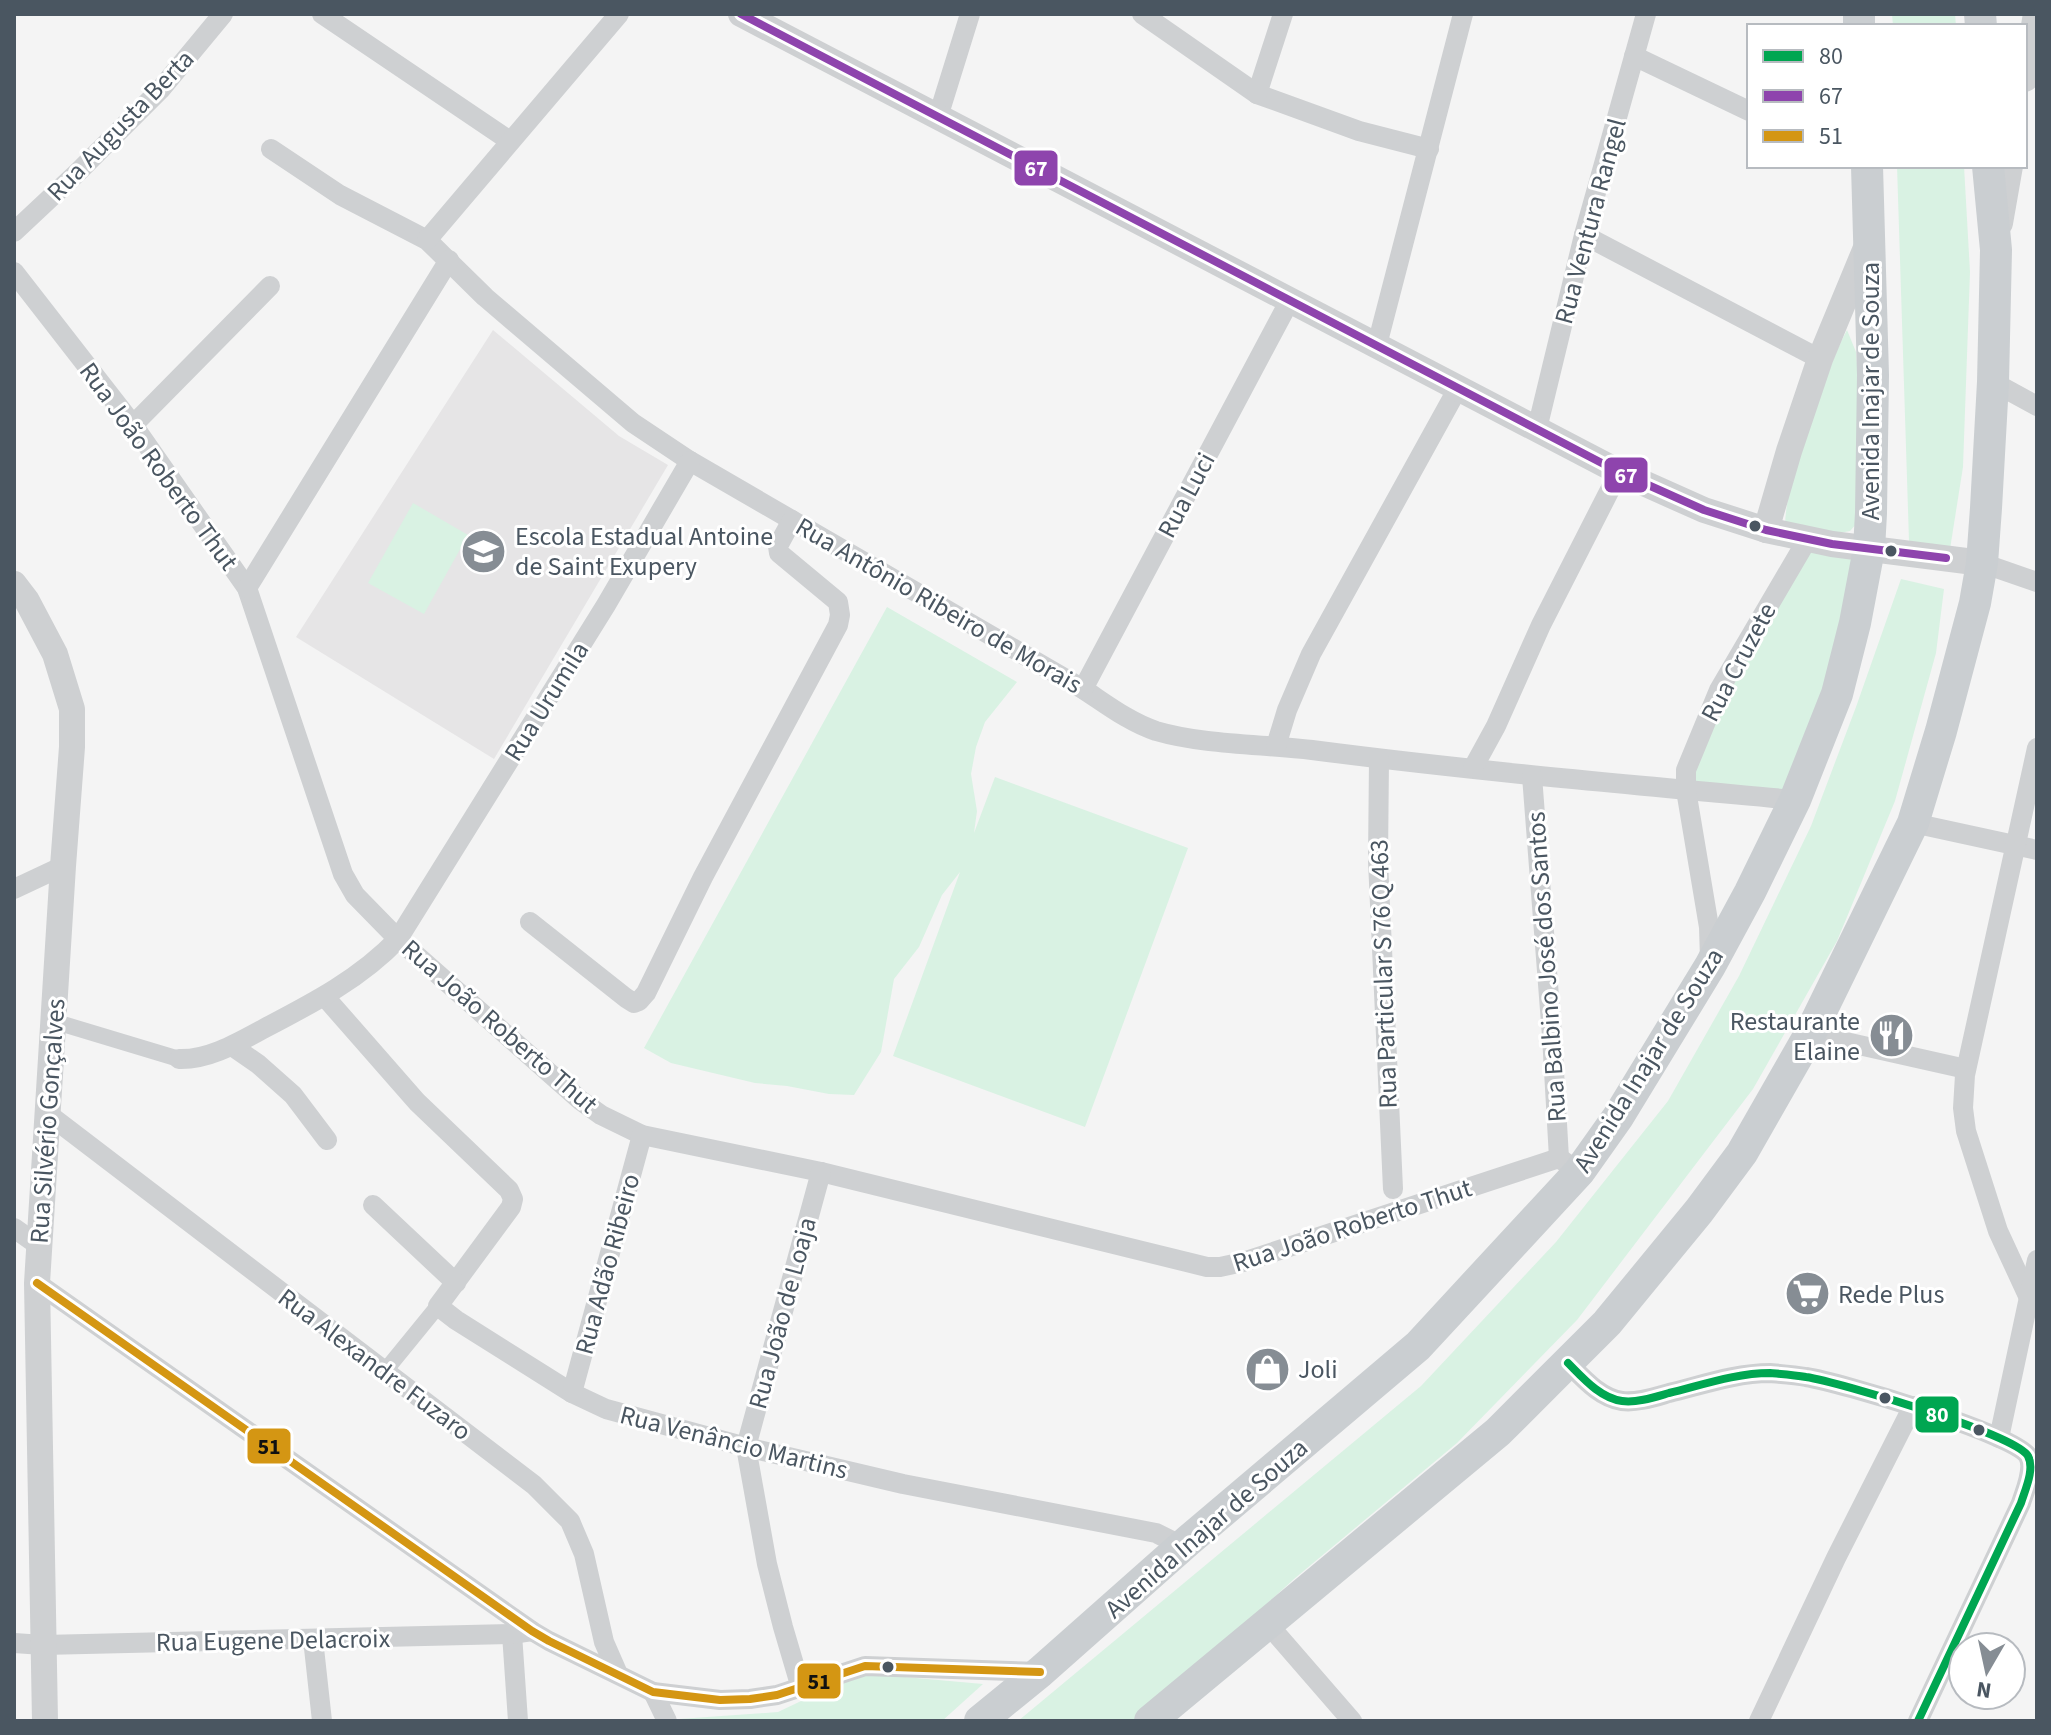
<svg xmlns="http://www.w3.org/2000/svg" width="2051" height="1735" viewBox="0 0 2051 1735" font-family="'Source Sans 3',sans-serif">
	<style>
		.education { fill: #e6e5e6 }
		.green { fill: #d9f2e3 }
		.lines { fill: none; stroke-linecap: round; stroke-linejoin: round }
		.pedestrian { stroke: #ced0d2; stroke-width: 16 }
		.minor { stroke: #ced0d2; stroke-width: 20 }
		.tertiary { stroke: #ced0d2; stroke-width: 26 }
		.primary { stroke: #caced1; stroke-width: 32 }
		.bus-1-casing { stroke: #fff; stroke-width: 14 }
		.bus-2-casing { stroke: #fff; stroke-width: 14 }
		.bus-3-casing { stroke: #fff; stroke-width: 14 }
		.bus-1 { stroke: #00a651; stroke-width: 8 }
		.bus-2 { stroke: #8e44ad; stroke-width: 8 }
		.bus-3 { stroke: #d49613; stroke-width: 8 }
		.bus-dot { fill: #4a5661; stroke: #fff; stroke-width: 3 }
		.labels { text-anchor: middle; stroke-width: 6; stroke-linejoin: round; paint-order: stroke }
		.street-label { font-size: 26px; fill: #4a5661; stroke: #fff }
		.poi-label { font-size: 26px; fill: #4a5661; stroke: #fff; text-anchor: start }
		.line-badge { stroke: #fff; stroke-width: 3 }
		.badge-label { font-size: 22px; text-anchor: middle; font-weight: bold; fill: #fff }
		.pale-badge-label { font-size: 22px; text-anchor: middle; font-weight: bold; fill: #111 }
	</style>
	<rect width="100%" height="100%" fill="#f4f4f4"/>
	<path class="education" d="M 493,330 L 619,436 L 668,465 L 494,759 L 296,637 Z"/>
	<g class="green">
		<path d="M 1892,14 L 1955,14 L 1956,26 L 1893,26 Z"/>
		<path d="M 1897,166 L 1964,166 L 1970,272 L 1963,467 L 1950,549 L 1909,541 Z"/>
		<path d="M 1847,330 L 1856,352 L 1860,403 L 1864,515 L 1850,531 L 1824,536 L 1785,528 C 1785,492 1800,458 1811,424 C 1822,392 1831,360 1847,330 Z"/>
		<path d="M 413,503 L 468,535 L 424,614 L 368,583 Z"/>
		<path d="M 1807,540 L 1866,560 L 1795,800 L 1688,788 L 1694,753 Z"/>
		<path d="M 1901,579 L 1944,589 L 1936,653 L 1895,801 L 1837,941 L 1753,1089 L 1577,1320 L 1457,1443 L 1294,1579 L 1139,1721 L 1018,1721 L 1421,1386 L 1556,1242 L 1668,1101 L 1739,976 L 1811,826 L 1856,707 Z"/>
		<path d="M 887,607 L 1017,682 L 985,722 L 976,747 L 971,774 L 977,811 L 974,833 L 995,777 L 1188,848 L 1085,1127 L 893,1056 L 960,872 L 942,895 L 919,947 L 894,979 L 881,1052 L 854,1095 L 829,1094 L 787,1086 L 755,1083 L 671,1063 L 644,1048 Z"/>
		<path d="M 860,1673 L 983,1684 L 942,1721 L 681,1721 L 679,1719 L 778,1712 Z"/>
	</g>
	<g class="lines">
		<g class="pedestrian">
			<path d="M 53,1021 L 179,1059"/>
			<path d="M 385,1371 L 438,1306"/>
		</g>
		<g class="minor">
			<path d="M 322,14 L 510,141"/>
			<path d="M 1142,14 L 1257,94 L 1359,131 L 1429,149"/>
			<path d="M 1634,56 L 1749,111"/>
			<path d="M 1257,94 L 1283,14"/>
			<path d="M 938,117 L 970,14"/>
			<path d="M 271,149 L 340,195 L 427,240 L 485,297 L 633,423 L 690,461 L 1083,689 C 1106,704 1129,722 1156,731 C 1204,745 1262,744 1312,750 C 1473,771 1634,785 1795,800"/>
			<path d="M 14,232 L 78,172 L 160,90 L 223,14"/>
			<path d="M 1584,235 L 1820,359"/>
			<path d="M 427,240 L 619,14"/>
			<path d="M 14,272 L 133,425 L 247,588 L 343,874 L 355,895 L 398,939 L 580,1100 L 601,1115 L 642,1135 L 821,1172 L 1207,1267 L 1220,1267 L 1243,1262 L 1559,1158 L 1579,1172"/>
			<path d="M 1377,345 L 1463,14"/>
			<path d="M 1993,382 L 2037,406"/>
			<path d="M 133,425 L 270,286"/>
			<path d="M 1537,429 L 1584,235 L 1646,14"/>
			<path d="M 1982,563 L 2037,582"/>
			<path d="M 247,588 L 449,260"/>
			<path d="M 1083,689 L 1290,300"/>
			<path d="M 1276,746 L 1287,710 L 1311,654 L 1458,388"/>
			<path d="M 1379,759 L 1378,861 L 1393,1189"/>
			<path d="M 1473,768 L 1496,726 L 1541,625 L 1619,472"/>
			<path d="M 1532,776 L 1552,1036 L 1559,1158"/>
			<path d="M 1913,823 L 2037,850"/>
			<path d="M 14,889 L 63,866"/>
			<path d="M 530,922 L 626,998 L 634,1003 L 639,1001 L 646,993 L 703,877 L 838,625 L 840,615 L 838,602 L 779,553 L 778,546 L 792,520"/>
			<path d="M 1710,959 L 1709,927 L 1686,790 L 1686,770 L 1719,690 L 1807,540"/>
			<path d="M 325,997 L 417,1102 L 509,1190 L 513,1199 L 511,1207 L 438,1306 L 456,1320 L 572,1393 L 606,1409 L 746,1447 L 903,1484 L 1156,1533 L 1182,1546"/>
			<path d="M 1810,1034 L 1966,1069"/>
			<path d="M 232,1046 L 258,1064 L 293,1095 L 327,1140"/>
			<path d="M 179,1059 C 209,1060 239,1042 265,1028 C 313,1003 361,978 398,939 L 606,605 L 690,461"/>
			<path d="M 48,1114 L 534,1485 L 570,1521 L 584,1554 L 604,1642 L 618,1674"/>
			<path d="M 373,1205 L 456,1283"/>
			<path d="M 14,1228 L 38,1245"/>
			<path d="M 37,1283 L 532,1631 L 549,1641 L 653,1692 L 720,1700 L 750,1699 L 777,1695 L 865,1666 L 1040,1672"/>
			<path d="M 2029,1298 L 1998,1231 L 1966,1131 L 1963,1108 L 1965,1075 L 2037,748"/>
			<path d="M 1568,1363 C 1583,1378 1600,1398 1622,1401 C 1637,1403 1655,1397 1669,1393 C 1702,1385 1736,1373 1770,1373 C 1782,1374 1795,1375 1806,1377 C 1839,1382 2015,1434 2028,1456 C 2035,1469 2025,1490 2021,1503 L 1918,1721"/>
			<path d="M 572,1393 L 642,1135"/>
			<path d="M 1999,1438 L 2037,1260"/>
			<path d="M 1267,1623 L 1352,1721"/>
			<path d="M 512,1634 L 518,1721"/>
			<path d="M 313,1639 L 322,1721"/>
			<path d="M 14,1643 L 43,1645 L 512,1634 L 532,1631"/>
			<path d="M 801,1688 L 783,1627 L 767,1564 L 746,1447 L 821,1172"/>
			<path d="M 653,1692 L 667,1721"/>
			<path d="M 1759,1721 L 1836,1558 L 1913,1406"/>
		</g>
		<g class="tertiary">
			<path d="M 741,14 L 1619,472 L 1704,510 L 1766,530 L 1832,544 L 1982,563"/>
			<path d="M 2025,79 L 2036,14"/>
			<path d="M 2000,223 L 2010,166"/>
			<path d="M 1766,530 L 1789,451 L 1820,359 L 1868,243"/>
			<path d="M 14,584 L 27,601 L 55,654 L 72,709 L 72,747 L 63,866 L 37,1283 L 45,1721"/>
		</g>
		<g class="primary">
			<path d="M 1859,14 L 1859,26"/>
			<path d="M 1980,14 L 1981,26"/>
			<path d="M 980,1721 L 1040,1672 L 1189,1540 L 1418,1346 L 1579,1172 L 1618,1117 L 1710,966 L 1750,892 L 1795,800 L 1837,694 L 1855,623 L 1869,549 L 1871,513 L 1873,375 L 1867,166"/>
			<path d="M 1150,1721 L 1498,1432 L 1607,1323 L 1699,1211 L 1742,1153 L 1810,1034 L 1913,823 L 1941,731 L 1975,603 L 1982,563 L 1986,508 L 1993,382 L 1996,250 L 1988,166"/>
		</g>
		<defs>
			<path id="bus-1" d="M 1568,1363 C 1583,1378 1600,1398 1622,1401 C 1637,1403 1655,1397 1669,1393 C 1702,1385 1736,1373 1770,1373 C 1782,1374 1795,1375 1806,1377 C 1839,1382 2015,1434 2028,1456 C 2035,1469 2025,1490 2021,1503 L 1918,1721"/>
			<path id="bus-2" d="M 741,14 L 1619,472 L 1704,510 L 1766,530 L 1832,544 L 1946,558"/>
			<path id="bus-3" d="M 37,1283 L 532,1631 L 549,1641 L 653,1692 L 720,1700 L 750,1699 L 777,1695 L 865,1666 L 1040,1672"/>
		</defs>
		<use href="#bus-1" class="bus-1-casing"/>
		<use href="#bus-2" class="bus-2-casing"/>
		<use href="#bus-3" class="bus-3-casing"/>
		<use href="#bus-1" class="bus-1"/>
		<use href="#bus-2" class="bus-2"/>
		<use href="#bus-3" class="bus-3"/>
	</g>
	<defs>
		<symbol id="school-disc" viewBox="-11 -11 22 22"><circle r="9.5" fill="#868d94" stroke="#fff"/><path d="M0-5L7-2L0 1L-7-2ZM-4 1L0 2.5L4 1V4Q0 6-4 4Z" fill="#fff"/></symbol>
		<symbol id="restaurant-disc" viewBox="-11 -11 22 22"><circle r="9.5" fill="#868d94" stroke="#fff"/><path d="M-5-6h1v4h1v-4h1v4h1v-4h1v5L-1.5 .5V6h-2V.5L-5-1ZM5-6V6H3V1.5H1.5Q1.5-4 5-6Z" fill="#fff"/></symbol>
		<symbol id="supermarket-disc" viewBox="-11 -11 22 22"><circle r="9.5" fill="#868d94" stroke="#fff"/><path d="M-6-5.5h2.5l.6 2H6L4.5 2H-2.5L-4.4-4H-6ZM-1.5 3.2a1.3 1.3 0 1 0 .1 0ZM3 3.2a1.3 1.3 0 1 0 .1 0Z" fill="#fff"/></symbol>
		<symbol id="shop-disc" viewBox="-11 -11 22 22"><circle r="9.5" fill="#868d94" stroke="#fff"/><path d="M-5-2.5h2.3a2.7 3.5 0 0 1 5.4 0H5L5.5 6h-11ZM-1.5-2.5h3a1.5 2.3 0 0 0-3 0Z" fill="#fff"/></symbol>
	</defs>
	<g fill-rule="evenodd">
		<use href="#school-disc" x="458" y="526" width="51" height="51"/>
		<use href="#restaurant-disc" x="1866" y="1010" width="51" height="51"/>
		<use href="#supermarket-disc" x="1782" y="1268" width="51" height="51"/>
		<use href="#shop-disc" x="1242" y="1344" width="51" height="51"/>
	</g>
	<g class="bus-dot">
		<circle cx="1755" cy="526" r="7"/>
		<circle cx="1891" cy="551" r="7"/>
		<circle cx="1885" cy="1398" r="7"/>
		<circle cx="1979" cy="1430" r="7"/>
		<circle cx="888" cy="1667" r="7"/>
	</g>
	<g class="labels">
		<g class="street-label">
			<text transform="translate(120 125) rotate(-46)" y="9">Rua Augusta Berta</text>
			<text transform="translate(1590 221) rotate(-75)" y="9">Rua Ventura Rangel</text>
			<text transform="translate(1870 391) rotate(-90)" y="9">Avenida Inajar de Souza</text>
			<text transform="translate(159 466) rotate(54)" y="9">Rua João Roberto Thut</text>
			<text transform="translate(1186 495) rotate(-62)" y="9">Rua Luci</text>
			<text transform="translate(939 605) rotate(30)" y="9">Rua Antônio Ribeiro de Morais</text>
			<text transform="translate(1738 662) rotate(-62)" y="9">Rua Cruzete</text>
			<text transform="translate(546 701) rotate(-58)" y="9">Rua Urumila</text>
			<text transform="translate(1546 967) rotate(-94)" y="9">Rua Balbino José dos Santos</text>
			<text transform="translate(1383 974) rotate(-92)" y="9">Rua Particular S 76 Q 463</text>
			<text transform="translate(500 1026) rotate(41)" y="9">Rua João Roberto Thut</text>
			<text transform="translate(1648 1060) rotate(-58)" y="9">Avenida Inajar de Souza</text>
			<text transform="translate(47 1121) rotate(-86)" y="9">Rua Silvério Gonçalves</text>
			<text transform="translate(1352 1225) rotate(-18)" y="9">Rua João Roberto Thut</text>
			<text transform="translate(607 1264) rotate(-75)" y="9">Rua Adão Ribeiro</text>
			<text transform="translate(782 1313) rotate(-75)" y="9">Rua João de Loaja</text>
			<text transform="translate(375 1364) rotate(37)" y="9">Rua Alexandre Fuzaro</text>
			<text transform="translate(734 1442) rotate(14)" y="9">Rua Venâncio Martins</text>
			<text transform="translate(1206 1528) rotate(-41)" y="9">Avenida Inajar de Souza</text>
			<text transform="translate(273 1640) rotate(-1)" y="9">Rua Eugene Delacroix</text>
		</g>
		<g class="poi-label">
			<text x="515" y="545">Escola Estadual Antoine<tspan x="515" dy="30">de Saint Exupery</tspan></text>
			<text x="1860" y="1030" text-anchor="end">Restaurante<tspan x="1860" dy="30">Elaine</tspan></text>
			<text x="1838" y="1303">Rede Plus</text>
			<text x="1298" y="1378">Joli</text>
		</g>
	</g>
	<g class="line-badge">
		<rect x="1013" y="149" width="46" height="38" rx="8" fill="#8e44ad"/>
		<rect x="1603" y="456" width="46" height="38" rx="8" fill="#8e44ad"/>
		<rect x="1914" y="1395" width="46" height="39" rx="8" fill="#00a651"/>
		<rect x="246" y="1427" width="46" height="38" rx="8" fill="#d49613"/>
		<rect x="796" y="1662" width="46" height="38" rx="8" fill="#d49613"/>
	</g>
	<g class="badge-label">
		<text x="1036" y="176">67</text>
		<text x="1626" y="483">67</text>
		<text x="1937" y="1422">80</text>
	</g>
	<g class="pale-badge-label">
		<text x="269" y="1454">51</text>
		<text x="819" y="1689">51</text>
	</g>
	<rect width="2051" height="1735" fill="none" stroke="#4a5661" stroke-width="32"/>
	<rect x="1747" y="24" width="280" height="144" fill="#ffffff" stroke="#b7bbc0" stroke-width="2"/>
	<rect x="1763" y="50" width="40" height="12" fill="#00a651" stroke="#b7bbc0" stroke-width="2"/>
	<text x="1819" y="64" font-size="24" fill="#4a5661">80</text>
	<rect x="1763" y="90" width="40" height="12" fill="#8e44ad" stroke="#b7bbc0" stroke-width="2"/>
	<text x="1819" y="104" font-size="24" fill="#4a5661">67</text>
	<rect x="1763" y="130" width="40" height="12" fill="#d49613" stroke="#b7bbc0" stroke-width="2"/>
	<text x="1819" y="144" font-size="24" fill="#4a5661">51</text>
	<g transform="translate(1987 1671) rotate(189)"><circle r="38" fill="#ffffff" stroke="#b7bbc0" stroke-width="2"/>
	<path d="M0-6L14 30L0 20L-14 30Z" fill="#868d94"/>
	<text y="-12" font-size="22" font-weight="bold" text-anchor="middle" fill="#4a5661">N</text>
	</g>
</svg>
